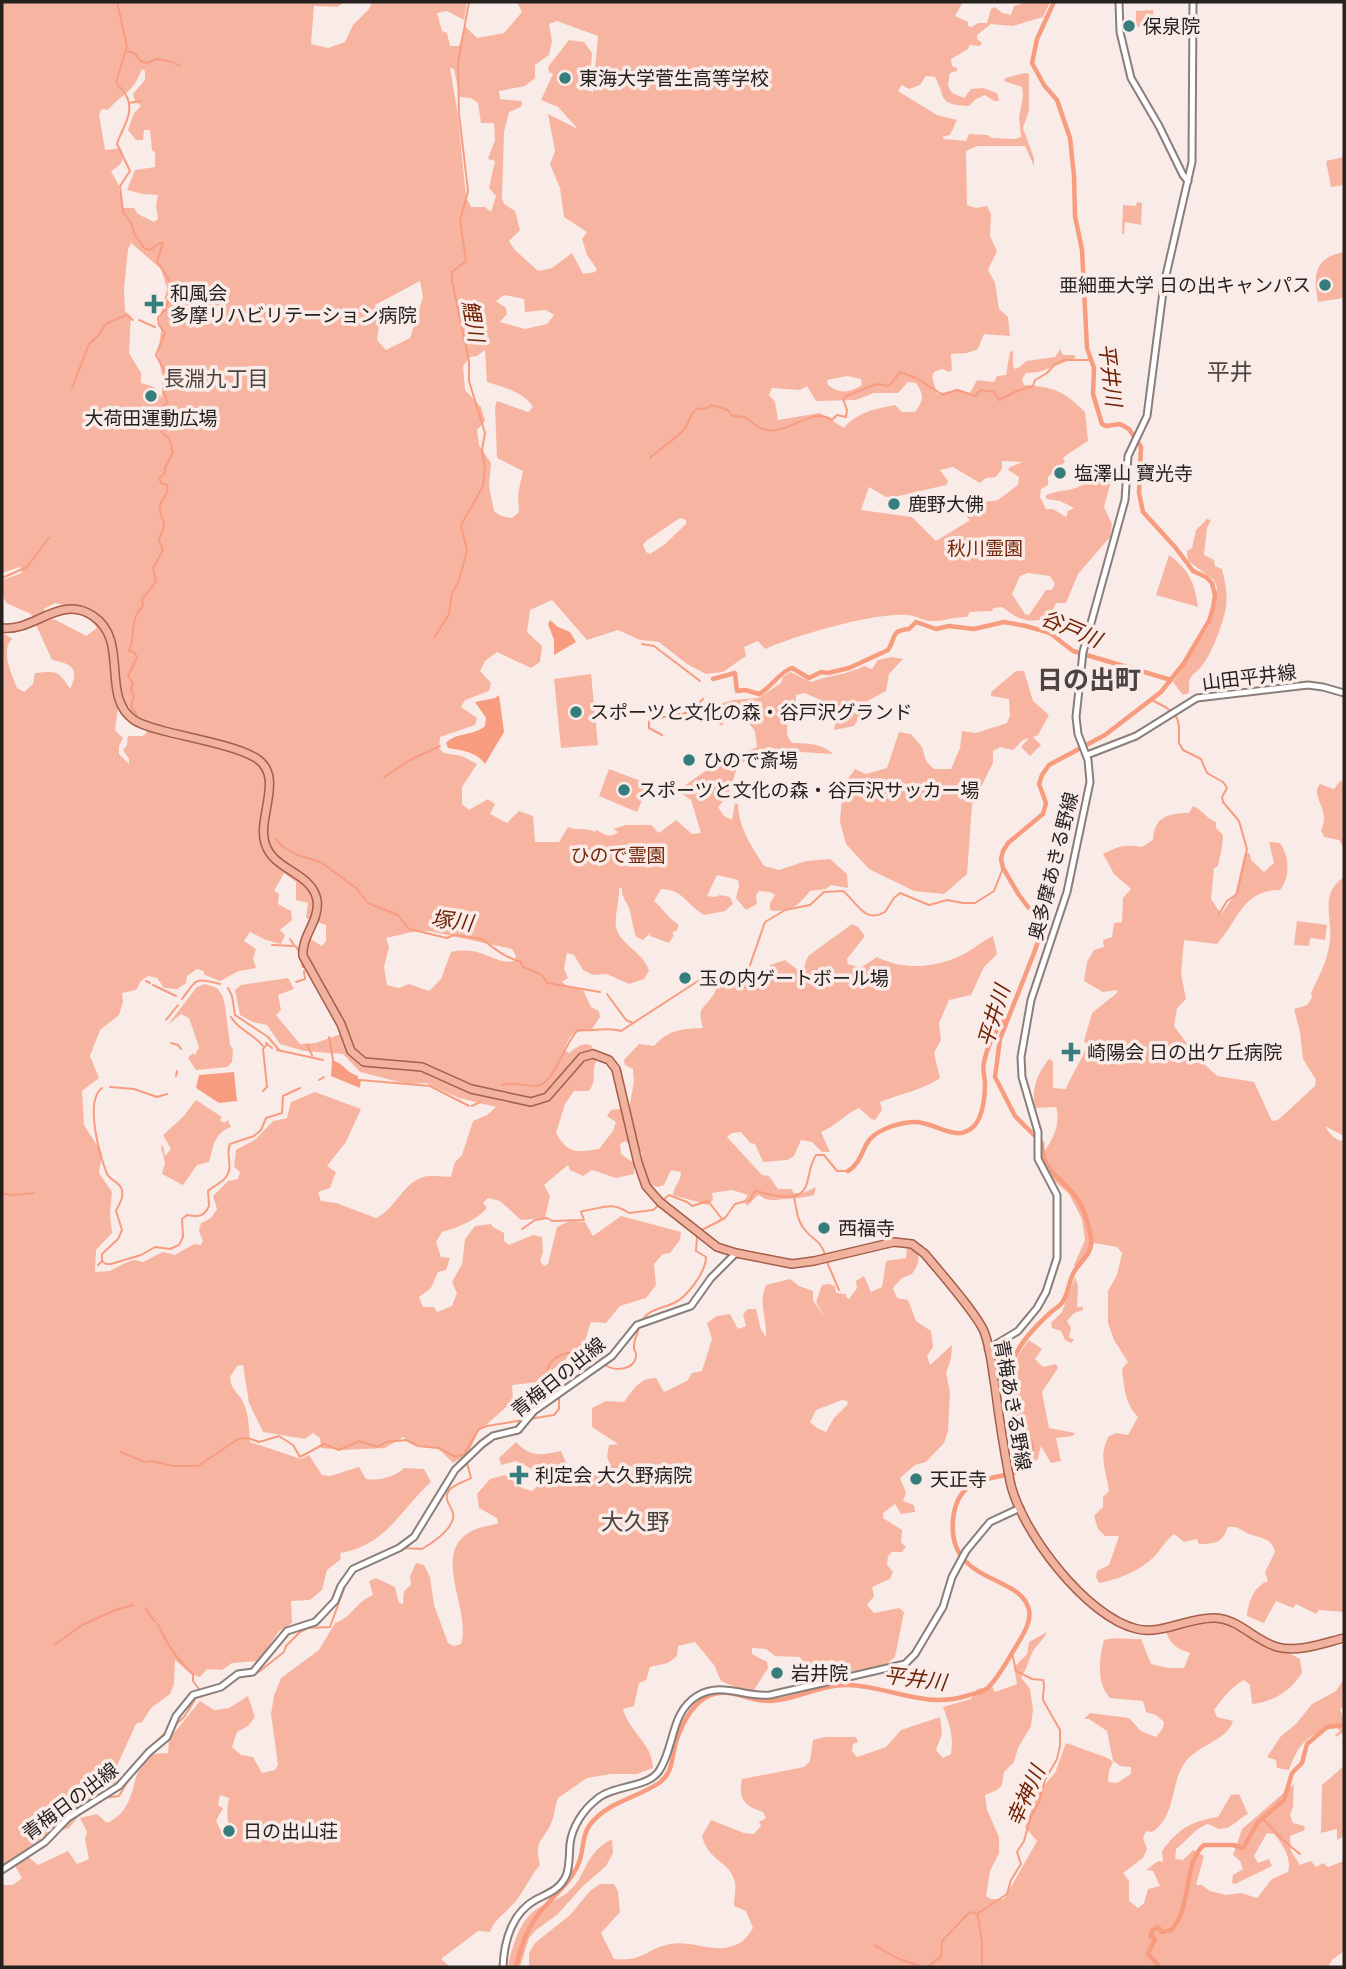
<svg xmlns="http://www.w3.org/2000/svg" width="1346" height="1969" viewBox="0 0 1346 1969" font-family="'DM Sans','Noto Sans JP',sans-serif">
	<style>
		.green { fill: #f7b5a1; fill-rule: evenodd }
		.water { fill: #f79c7f }
		.lines { fill: none; stroke-linecap: round; stroke-linejoin: round }
		.stream { stroke: #f79c7f; stroke-width: 2 }
		.river { stroke: #f79c7f; stroke-width: 4.5 }
		.secondary-casing { stroke: #8a7e7b; stroke-width: 9 }
		.primary-casing { stroke: #a45e49; stroke-width: 10 }
		.secondary { stroke: #fff; stroke-width: 5 }
		.primary { stroke: #f1b29f; stroke-width: 7 }
		.poi-dot { fill: #357e7d; stroke: #f9ece8; stroke-width: 2.5 }
		.labels { text-anchor: middle; stroke-width: 7; stroke-linejoin: round; paint-order: stroke }
		.poi-label { font-size: 19px; fill: #25211f; stroke: #f9ece8; text-anchor: start }
		.park-label { font-size: 19px; fill: #742508; stroke: #f9ece8 }
		.street-label { font-size: 19px; fill: #25211f; stroke: #f9ece8 }
		.water-label { font-size: 21px; font-style: italic; fill: #712104; stroke: #f9ece8 }
		.neighbourhood-label { font-size: 21px; fill: #4d4340; stroke: #f9ece8 }
		.quarter-label { font-size: 23px; fill: #4d4340; stroke: #f9ece8 }
		.district-label { font-size: 26px; font-weight: bold; fill: #4d4340; stroke: #f9ece8 }
	</style>
	<rect width="100%" height="100%" fill="#f9ece8"/>
	<g class="green">
		<path d="M 2,2 L 345,2 L 337,7 L 314,6 L 311,44 L 328,48 L 345,42 L 353,25 L 369,9 L 372,2 L 467,2 L 464,20 L 447,11 L 437,13 L 442,31 L 447,33 L 450,46 L 459,46 L 465,26 L 477,38 L 504,33 L 522,12 L 517,2 L 963,2 L 955,16 L 968,22 L 968,26 L 972,27 L 978,23 L 987,23 L 991,9 L 995,7 L 1002,13 L 1011,15 L 1014,6 L 1028,2 L 1050,2 L 1043,17 L 1013,26 L 991,24 L 977,35 L 977,39 L 982,43 L 980,46 L 970,45 L 968,49 L 951,59 L 952,66 L 957,68 L 957,71 L 950,73 L 948,86 L 952,93 L 964,98 L 971,89 L 983,88 L 997,93 L 999,101 L 994,101 L 985,95 L 976,99 L 969,106 C 937,105 946,97 935,77 L 926,76 L 920,85 L 909,89 L 902,85 L 898,91 L 937,115 L 957,120 L 950,135 L 942,137 L 944,139 L 966,141 L 969,134 L 988,135 L 991,138 L 1015,139 L 1021,137 L 1019,118 L 1023,96 L 1022,87 L 1004,81 L 1005,78 L 1025,73 L 1029,74 L 1029,111 L 1023,128 L 1034,158 L 1034,166 L 1025,146 L 977,146 L 966,151 L 967,205 L 976,208 L 987,206 L 991,214 L 990,236 L 997,251 L 988,270 L 995,283 L 999,309 L 1008,317 L 1010,336 L 984,334 L 978,349 L 967,353 L 951,354 L 952,370 L 949,372 L 942,369 L 934,372 L 932,377 L 937,394 L 958,389 L 970,393 L 977,380 L 994,382 L 997,376 L 1006,375 L 1010,352 L 1013,351 L 1013,366 L 1015,369 L 1020,367 L 1026,361 L 1055,357 L 1060,349 L 1063,355 L 1074,355 L 1076,358 L 1039,372 L 1026,373 L 1022,379 L 1024,385 C 1055,387 1064,391 1085,412 L 1088,441 L 1065,456 L 1063,459 L 1065,462 L 1048,477 L 1048,485 L 1041,489 L 1040,497 L 1046,509 L 1053,509 L 1066,517 L 1068,511 L 1074,508 L 1060,501 L 1047,499 L 1045,496 C 1060,488 1073,493 1086,482 L 1085,472 L 1093,464 L 1101,464 L 1110,485 L 1104,507 L 1112,524 L 1110,537 L 1078,574 L 1066,603 L 1056,603 L 1053,610 L 1044,616 L 1043,619 C 1026,624 1015,617 1002,607 L 993,608 L 992,611 L 970,612 L 967,617 C 955,616 942,622 930,621 C 922,620 916,616 908,615 C 875,612 797,635 765,649 L 758,641 L 744,647 L 746,656 L 723,672 L 706,674 L 687,664 L 659,642 L 640,640 L 618,630 L 587,640 L 552,600 L 530,610 L 527,632 L 542,646 L 540,662 L 531,668 L 497,652 L 485,661 L 480,671 L 491,683 L 489,691 L 465,700 L 461,707 L 477,718 L 475,725 L 440,737 L 439,748 L 444,753 L 462,756 L 477,764 L 462,787 L 462,804 L 469,810 L 488,799 L 495,804 L 490,814 L 507,823 L 519,811 L 533,816 L 535,842 L 559,842 L 568,827 C 577,831 586,827 595,832 L 596,830 C 602,832 607,840 618,832 L 613,829 L 626,825 L 651,825 L 659,833 L 676,820 L 692,834 L 701,833 L 691,800 L 682,794 L 681,788 L 711,767 L 757,747 L 755,731 L 742,715 L 732,713 L 726,717 L 722,726 L 716,722 L 719,704 L 733,700 L 758,698 L 781,683 L 783,677 L 790,672 L 811,682 C 829,675 847,675 864,666 L 872,669 L 878,660 L 891,657 L 903,659 L 889,674 L 886,691 L 869,700 L 854,726 L 834,730 L 838,708 L 805,693 L 796,695 L 796,711 L 788,711 L 787,735 L 792,743 C 806,743 824,744 833,754 L 768,750 L 738,765 C 732,781 730,796 718,807 L 724,816 L 732,820 L 735,803 L 738,804 C 739,829 751,845 764,866 L 779,870 L 806,861 L 830,859 L 847,874 L 848,888 L 831,885 L 826,889 L 810,891 C 799,905 789,914 770,910 L 770,903 L 775,895 L 770,892 L 759,891 L 756,895 L 757,904 L 746,910 L 736,898 L 739,886 L 738,880 L 717,875 L 707,896 L 715,897 L 720,895 L 730,897 L 733,904 L 725,911 L 704,915 C 688,906 683,889 661,889 L 654,901 C 663,909 669,919 679,925 L 677,930 L 672,933 L 674,935 L 669,943 L 650,936 L 650,933 L 643,940 L 636,937 C 633,928 632,920 630,911 C 628,902 621,898 622,888 L 619,888 C 620,898 614,919 616,927 C 621,946 644,952 649,971 L 644,979 L 629,984 L 607,974 L 593,975 L 583,970 L 574,955 L 567,953 L 564,968 L 568,978 L 562,982 L 567,986 L 583,990 L 591,1007 L 599,1011 L 600,1017 L 592,1029 C 572,1034 573,1029 564,1050 L 569,1053 C 576,1048 583,1041 592,1046 L 597,1060 C 590,1070 598,1079 589,1091 L 574,1091 L 565,1104 L 556,1133 C 569,1155 576,1152 599,1149 L 613,1131 L 616,1122 L 607,1116 L 611,1110 L 629,1108 L 634,1082 L 633,1069 L 625,1065 L 624,1060 L 639,1044 L 654,1046 C 669,1029 682,1029 703,1028 C 698,1009 700,1012 711,998 C 715,994 716,988 719,983 C 740,992 739,985 755,977 L 758,986 L 766,985 L 770,965 L 785,960 L 802,973 L 808,956 L 852,924 L 858,927 L 865,936 L 847,959 L 848,964 L 860,968 L 877,957 C 905,971 936,968 964,954 C 974,949 982,941 993,936 L 997,954 L 984,967 L 971,995 L 949,1000 L 939,1023 L 941,1040 L 934,1053 L 940,1078 C 923,1090 900,1094 880,1102 L 882,1110 L 875,1120 L 871,1119 L 859,1108 C 844,1115 836,1126 821,1132 L 830,1152 L 822,1152 L 812,1142 L 801,1140 L 794,1156 L 787,1160 L 763,1162 L 755,1144 L 750,1143 L 741,1132 L 732,1133 L 727,1137 L 762,1175 L 769,1176 L 778,1189 L 791,1189 L 794,1193 L 803,1193 L 816,1187 L 814,1195 C 804,1198 795,1198 785,1199 C 773,1200 770,1202 758,1195 L 747,1206 L 744,1201 L 748,1195 L 732,1190 L 712,1193 L 713,1200 L 708,1205 L 673,1195 C 674,1186 681,1181 681,1172 L 671,1170 L 664,1185 L 658,1187 L 651,1185 L 642,1163 L 642,1153 L 625,1141 L 620,1144 L 621,1154 L 634,1163 L 634,1174 L 616,1178 L 592,1170 L 583,1176 L 570,1170 L 568,1165 L 544,1185 L 550,1196 L 545,1218 L 521,1220 L 500,1201 L 488,1198 L 483,1203 L 487,1208 C 477,1220 457,1228 442,1232 L 436,1242 L 441,1257 L 450,1258 L 446,1270 L 438,1272 L 431,1288 L 419,1297 L 423,1307 L 434,1307 L 437,1312 L 452,1306 L 457,1293 L 452,1282 L 462,1264 L 465,1239 L 475,1226 L 491,1224 L 493,1227 L 504,1233 L 504,1241 L 509,1245 L 533,1235 L 542,1237 L 543,1252 L 540,1261 L 544,1266 L 548,1264 L 557,1227 L 570,1221 L 585,1222 L 593,1236 L 621,1216 L 681,1232 L 680,1240 L 670,1253 L 663,1254 L 654,1264 L 656,1285 L 646,1298 L 620,1306 L 606,1323 L 591,1322 L 584,1344 L 538,1382 L 512,1385 L 513,1401 L 478,1432 L 468,1454 L 453,1463 L 438,1448 L 416,1445 L 403,1437 L 385,1448 L 344,1450 L 321,1448 L 320,1438 L 313,1433 L 305,1439 L 263,1432 L 249,1403 L 243,1365 L 237,1366 L 230,1377 C 231,1388 234,1389 240,1397 C 249,1409 249,1428 250,1442 L 301,1459 L 309,1455 L 322,1475 L 330,1476 L 359,1467 L 366,1479 C 379,1481 395,1477 404,1468 L 424,1469 L 431,1482 C 399,1511 387,1545 340,1553 L 341,1559 L 327,1570 L 322,1590 L 310,1600 L 291,1601 L 292,1623 L 279,1631 L 259,1661 L 232,1663 L 222,1670 L 207,1669 L 200,1677 L 191,1674 L 175,1660 L 174,1684 L 170,1694 L 151,1708 L 142,1722 L 136,1724 L 115,1770 L 119,1780 L 114,1784 L 100,1780 L 95,1796 L 69,1828 L 46,1835 L 2,1866 L 2,632 L 12,639 C 0,651 12,674 17,688 L 24,692 L 33,684 L 35,673 C 57,671 58,670 70,689 C 80,668 72,664 52,660 L 31,614 L 6,603 L 2,593 L 2,580 L 22,573 L 20,567 L 2,573 ZM 557,21 L 598,36 L 593,92 L 581,87 L 590,80 L 592,53 L 584,42 L 569,40 L 548,67 L 549,72 L 553,74 L 541,100 L 558,107 L 578,129 L 548,114 L 555,151 L 550,164 L 560,188 L 564,217 L 587,232 L 582,239 L 587,255 L 597,269 L 595,272 L 583,274 L 572,253 L 552,268 L 538,271 L 514,249 L 509,241 L 520,230 L 515,211 L 504,204 L 502,198 L 504,132 L 509,112 L 521,107 L 522,101 L 500,99 L 499,91 L 525,86 L 535,78 L 535,65 L 549,55 L 552,41 L 549,24 ZM 450,68 L 454,69 L 460,97 L 471,98 L 478,103 L 481,123 L 494,123 L 495,140 L 488,159 L 495,161 L 489,188 L 496,196 L 491,212 L 485,207 L 471,207 L 466,197 L 458,116 ZM 142,69 L 145,71 L 145,80 L 133,94 L 135,101 L 141,106 L 134,113 L 128,130 L 136,140 L 143,140 L 144,130 L 150,130 L 152,150 L 155,152 L 155,167 L 135,170 L 127,190 L 143,194 L 158,195 L 156,205 L 158,219 L 154,222 L 138,214 L 134,208 L 123,208 L 118,184 L 111,171 C 122,164 125,161 121,148 L 105,150 L 99,114 L 102,109 L 108,110 C 123,93 133,93 142,69 ZM 131,243 L 161,269 L 167,288 L 159,322 L 161,331 L 158,355 L 162,375 L 162,398 L 154,387 L 141,383 L 141,373 L 129,353 L 131,316 L 125,311 L 124,289 L 128,249 ZM 420,281 L 423,297 L 410,338 L 386,350 L 377,340 L 380,320 L 375,305 ZM 504,295 L 524,299 L 525,312 L 546,310 L 554,315 L 547,324 L 525,329 L 500,322 L 507,314 L 506,308 L 496,301 ZM 485,350 L 487,382 C 503,387 524,392 533,407 L 528,412 L 497,401 L 495,407 L 497,458 L 523,471 L 518,494 L 519,512 L 512,518 L 501,516 L 494,511 L 489,486 L 491,463 L 479,445 L 477,430 L 485,421 L 481,407 L 465,390 L 463,366 L 470,357 L 477,356 ZM 847,376 L 861,379 L 862,385 C 850,393 839,394 828,385 L 827,380 ZM 908,382 L 916,383 C 924,395 924,400 915,412 L 902,412 L 895,405 C 875,409 857,412 844,428 L 820,413 L 778,420 L 775,402 L 769,395 L 772,388 L 800,390 L 807,386 L 816,401 L 856,400 L 874,393 L 898,393 ZM 1002,461 L 1023,462 L 1010,467 L 1008,470 L 1019,477 L 1018,485 L 998,500 L 963,505 L 960,510 L 970,520 L 936,541 L 912,517 L 861,510 L 869,487 L 886,497 L 899,496 L 946,485 L 948,481 L 940,470 L 953,467 L 980,483 L 986,478 L 996,477 L 1002,469 ZM 680,518 L 686,520 L 686,524 L 664,545 L 650,554 L 646,552 L 643,545 L 646,541 ZM 1028,573 L 1050,576 L 1055,584 L 1052,590 L 1046,590 L 1029,615 L 1025,614 L 1012,594 L 1020,576 ZM 55,603 L 91,611 L 90,619 L 97,628 L 86,636 L 56,620 L 49,619 L 44,609 ZM 123,701 L 129,707 L 131,714 L 149,730 L 143,736 L 128,736 L 127,745 L 123,750 L 129,759 L 129,764 L 119,754 L 119,746 L 123,738 L 115,730 L 118,708 ZM 284,873 L 296,882 L 296,900 L 308,903 L 306,918 L 326,925 L 326,941 L 322,946 L 309,938 L 307,961 L 346,1032 L 316,1043 L 300,1044 L 276,1015 L 281,1010 L 278,995 L 294,989 L 288,978 L 241,985 L 235,990 L 240,1015 L 253,1022 L 267,1025 L 280,1044 L 304,1051 L 343,1054 L 360,1072 L 407,1084 L 426,1083 L 459,1098 L 496,1107 L 487,1115 L 473,1121 L 462,1155 L 455,1162 L 451,1177 C 444,1177 435,1175 428,1176 C 404,1179 397,1208 376,1218 L 336,1203 L 321,1201 L 318,1192 L 330,1188 L 336,1172 L 327,1166 L 346,1142 L 361,1109 L 315,1092 L 291,1102 L 287,1118 L 273,1121 L 256,1139 L 236,1150 L 234,1167 L 240,1172 L 238,1179 L 228,1181 L 213,1196 L 217,1209 L 211,1218 L 201,1223 L 199,1231 L 203,1241 L 201,1245 L 194,1244 L 175,1255 L 163,1252 L 143,1262 L 134,1260 L 125,1263 L 110,1271 L 95,1272 L 96,1250 L 112,1233 L 110,1214 L 112,1192 L 99,1173 L 102,1153 L 84,1125 L 82,1091 L 99,1078 L 90,1056 L 100,1030 L 119,1015 L 123,1002 L 122,993 L 136,990 L 141,981 L 148,976 L 157,978 L 164,988 L 177,989 L 186,983 L 187,976 L 197,969 L 203,971 L 205,975 L 220,981 L 239,971 L 256,968 L 253,959 L 256,949 L 244,941 L 250,932 L 266,940 L 281,944 L 285,935 L 280,930 L 292,920 L 291,911 L 278,904 L 279,894 L 274,891 ZM 429,931 L 512,949 L 516,956 L 514,961 C 502,964 491,956 480,953 C 470,950 461,950 451,952 L 441,979 L 429,991 L 409,984 L 399,988 L 387,985 L 384,967 L 389,947 L 386,938 L 412,932 Z"/>
		<path d="M 1153,10 L 1156,33 L 1145,33 L 1142,26 L 1136,27 L 1136,11 Z"/>
		<path d="M 1344,157 L 1344,185 L 1331,187 L 1326,161 Z"/>
		<path d="M 1137,202 L 1142,203 L 1141,225 L 1125,222 L 1124,234 L 1122,234 L 1123,205 L 1136,206 Z"/>
		<path d="M 1344,252 L 1344,298 L 1318,302 C 1313,275 1314,258 1344,252 Z"/>
		<path d="M 1207,519 L 1211,520 L 1207,528 L 1204,555 L 1214,560 L 1215,566 L 1222,569 C 1225,581 1228,594 1226,607 C 1223,624 1208,667 1193,674 L 1189,681 L 1189,693 L 1183,695 L 1173,682 L 1210,625 L 1217,588 L 1214,580 L 1188,561 L 1187,551 L 1192,548 L 1196,530 Z"/>
		<path d="M 1169,555 C 1188,568 1195,584 1198,607 L 1156,595 Z"/>
		<path d="M 1016,671 L 1024,671 L 1033,701 L 1049,715 L 1038,735 L 1033,737 L 1041,745 L 1030,756 L 1021,747 L 1029,738 L 1023,740 L 1013,750 L 1000,747 L 993,751 L 993,763 L 972,805 L 967,874 L 944,894 L 914,891 L 869,869 L 846,844 L 840,822 L 842,796 L 844,784 L 855,769 L 866,774 L 887,768 L 899,732 L 911,734 L 922,747 L 926,761 L 934,769 L 951,769 L 960,748 L 962,731 L 976,733 L 1007,723 L 1010,715 L 1009,699 L 991,696 L 991,692 Z"/>
		<path d="M 591,674 L 598,745 L 561,748 L 554,679 Z"/>
		<path d="M 609,769 L 649,784 L 637,812 L 599,796 Z"/>
		<path d="M 1340,781 L 1344,782 L 1344,849 L 1339,840 L 1324,837 L 1321,830 C 1332,810 1309,796 1320,784 L 1334,789 Z"/>
		<path d="M 1193,806 C 1203,810 1207,819 1216,822 L 1216,828 L 1223,835 L 1222,848 L 1218,866 L 1214,868 L 1211,899 L 1221,914 L 1235,895 L 1245,852 L 1250,854 L 1251,860 L 1264,872 L 1274,863 L 1269,842 L 1280,843 C 1289,856 1291,877 1280,890 C 1242,890 1239,920 1217,944 L 1184,940 L 1181,974 L 1186,999 L 1177,1008 L 1174,1026 L 1197,1057 L 1217,1076 L 1254,1082 L 1272,1121 L 1278,1120 L 1315,1086 L 1316,1080 L 1303,1059 L 1300,1032 L 1294,1009 L 1307,1005 L 1312,998 L 1311,993 C 1318,978 1326,964 1329,947 C 1335,921 1317,895 1344,877 L 1344,1136 L 1325,1126 C 1329,1133 1335,1141 1344,1141 L 1344,1612 L 1319,1610 L 1316,1614 L 1296,1604 L 1293,1608 L 1276,1601 L 1264,1623 L 1247,1616 C 1248,1602 1254,1586 1268,1581 L 1265,1572 L 1275,1552 C 1271,1537 1262,1539 1249,1534 C 1240,1530 1238,1526 1228,1527 C 1222,1543 1216,1544 1199,1544 L 1197,1539 L 1184,1542 L 1174,1534 C 1167,1540 1164,1544 1159,1551 C 1145,1569 1121,1579 1099,1583 L 1096,1577 L 1097,1571 L 1109,1565 L 1119,1536 L 1105,1536 L 1098,1529 L 1094,1516 L 1103,1507 L 1103,1497 L 1109,1491 C 1106,1470 1098,1455 1109,1436 L 1117,1433 L 1128,1435 L 1138,1417 C 1125,1404 1124,1387 1122,1369 L 1128,1362 L 1114,1340 L 1108,1323 L 1108,1291 L 1117,1275 L 1122,1253 L 1117,1247 L 1094,1243 L 1090,1255 L 1079,1269 L 1074,1265 L 1085,1240 L 1082,1219 L 1069,1194 L 1052,1179 L 1044,1152 C 1053,1139 1061,1124 1056,1107 L 1035,1108 C 1031,1089 1037,1074 1049,1059 L 1053,1061 L 1053,1088 L 1066,1089 C 1072,1073 1082,1061 1087,1044 L 1084,1041 L 1092,1013 L 1117,993 L 1117,990 L 1103,992 L 1084,981 L 1087,962 L 1094,950 L 1104,947 L 1103,940 L 1112,937 L 1114,923 L 1122,922 L 1123,898 L 1131,889 L 1114,874 L 1103,854 C 1118,846 1125,844 1142,847 L 1153,840 C 1154,817 1168,813 1189,813 Z"/>
		<path d="M 1297,921 L 1327,925 L 1325,940 L 1310,938 L 1309,946 L 1294,945 Z"/>
		<path d="M 205,984 L 217,988 L 222,995 L 225,1005 L 230,1045 L 233,1049 L 232,1062 L 227,1067 L 196,1070 L 188,1058 L 193,1053 L 195,1055 L 199,1047 L 189,1018 L 181,1014 L 167,1026 L 197,987 Z"/>
		<path d="M 196,1100 L 222,1117 L 220,1120 L 224,1123 L 228,1120 L 231,1127 C 213,1134 214,1146 209,1162 L 197,1165 L 183,1185 L 162,1174 L 165,1163 L 161,1147 L 163,1145 L 165,1156 L 171,1149 L 163,1135 L 183,1117 Z"/>
		<path d="M 907,1246 L 913,1246 C 922,1258 919,1263 912,1274 L 902,1278 L 893,1288 L 897,1298 L 908,1300 L 916,1321 L 931,1331 L 933,1347 L 927,1356 L 930,1365 L 952,1345 L 951,1359 L 946,1373 L 950,1392 L 948,1431 L 944,1443 L 926,1462 L 915,1465 L 900,1478 L 906,1493 L 903,1501 L 914,1505 L 915,1512 L 901,1514 L 895,1504 L 883,1513 L 883,1518 L 902,1530 L 901,1542 L 906,1547 L 902,1552 L 892,1552 L 888,1556 L 887,1565 L 893,1572 L 890,1579 L 872,1587 L 874,1596 L 867,1605 L 874,1613 L 899,1608 L 904,1612 L 895,1657 L 884,1666 L 848,1672 L 833,1660 L 805,1665 L 800,1657 L 775,1656 L 766,1649 L 752,1648 L 752,1654 L 767,1662 L 768,1668 L 754,1690 L 745,1691 L 721,1681 L 714,1665 L 695,1642 L 678,1646 L 677,1656 L 668,1663 L 650,1667 L 646,1680 L 639,1683 L 634,1706 L 623,1709 C 630,1734 652,1742 653,1768 L 637,1774 L 611,1774 L 587,1778 L 558,1798 C 555,1805 555,1814 552,1821 C 545,1841 533,1838 540,1865 C 530,1876 525,1890 515,1902 C 506,1913 495,1918 490,1932 L 478,1931 L 441,1959 L 450,1967 L 2,1967 L 2,1885 L 13,1885 L 22,1878 L 14,1864 L 27,1856 L 38,1865 L 68,1851 L 77,1864 L 89,1859 L 85,1839 L 87,1832 L 80,1818 L 97,1814 L 107,1823 C 127,1814 131,1797 136,1777 C 138,1770 148,1760 152,1754 L 168,1753 L 169,1739 L 200,1701 L 214,1710 L 229,1708 L 248,1696 L 255,1717 L 248,1726 L 237,1732 L 232,1747 L 241,1755 L 253,1757 L 262,1773 L 275,1770 L 278,1765 L 271,1714 L 274,1696 L 281,1678 L 319,1650 L 335,1623 C 353,1617 354,1603 373,1595 L 369,1581 L 376,1578 L 395,1587 L 399,1603 L 403,1604 L 404,1591 L 411,1585 L 410,1576 L 416,1563 L 424,1565 L 430,1577 L 434,1605 L 448,1643 L 454,1646 L 461,1644 C 472,1608 427,1549 476,1529 C 483,1526 491,1526 498,1523 L 497,1518 L 479,1508 L 477,1494 L 490,1479 L 505,1475 L 522,1488 L 532,1491 L 548,1477 L 516,1461 L 501,1465 L 499,1458 L 516,1442 C 531,1458 541,1455 561,1451 L 577,1487 L 594,1475 L 606,1476 L 613,1474 L 607,1456 L 609,1445 L 618,1444 L 592,1427 L 592,1408 L 606,1401 L 624,1402 C 633,1390 639,1378 656,1378 L 664,1392 L 687,1381 L 692,1373 L 702,1371 L 712,1339 L 707,1323 L 717,1316 L 730,1314 L 738,1329 L 746,1326 L 743,1314 L 748,1309 L 756,1309 L 761,1330 L 766,1337 C 767,1319 758,1302 766,1285 L 790,1279 L 799,1286 L 813,1291 L 813,1300 L 826,1319 L 816,1302 L 822,1285 L 829,1284 L 835,1286 L 836,1293 L 846,1294 L 846,1297 L 849,1299 L 857,1288 L 856,1281 L 864,1276 L 871,1292 L 882,1287 L 886,1261 L 906,1258 ZM 842,1400 L 847,1401 L 848,1404 L 834,1418 L 826,1432 L 817,1428 L 810,1422 L 816,1410 ZM 220,1795 L 229,1798 C 227,1811 225,1820 233,1832 L 232,1839 L 225,1839 L 216,1821 L 223,1808 L 218,1805 Z"/>
		<path d="M 1075,1277 L 1078,1286 L 1077,1307 L 1083,1307 L 1083,1310 L 1074,1313 L 1067,1321 L 1071,1328 L 1069,1337 L 1074,1340 L 1071,1343 L 1065,1340 L 1061,1331 L 1052,1328 L 1051,1323 L 1062,1312 Z"/>
		<path d="M 1029,1340 L 1042,1349 L 1035,1359 L 1043,1367 L 1056,1364 L 1058,1368 L 1042,1392 L 1049,1428 L 1075,1433 L 1073,1436 L 1056,1438 L 1061,1461 L 1051,1463 L 1041,1446 L 1038,1458 L 1032,1467 L 1030,1466 C 1036,1442 1028,1436 1017,1416 C 1005,1391 1011,1360 1029,1340 Z"/>
		<path d="M 1217,1620 L 1231,1622 L 1300,1659 L 1302,1673 C 1291,1691 1273,1702 1252,1704 L 1250,1685 L 1244,1680 C 1231,1687 1223,1698 1214,1710 L 1217,1717 L 1233,1721 C 1226,1742 1196,1745 1184,1764 C 1170,1785 1176,1817 1152,1832 L 1146,1831 L 1143,1838 L 1147,1849 L 1143,1858 L 1123,1873 L 1129,1881 L 1129,1901 L 1138,1908 L 1144,1903 L 1148,1889 L 1160,1886 L 1153,1871 L 1146,1870 L 1158,1861 L 1163,1862 L 1162,1851 C 1178,1829 1191,1821 1218,1817 L 1231,1795 L 1239,1794 L 1248,1814 C 1238,1818 1232,1830 1219,1829 C 1215,1828 1212,1825 1207,1824 C 1193,1830 1188,1840 1176,1849 L 1175,1859 L 1183,1860 L 1193,1850 L 1204,1856 L 1196,1885 L 1202,1885 L 1210,1891 L 1226,1895 L 1241,1893 L 1257,1898 L 1272,1879 L 1288,1872 C 1292,1858 1283,1845 1274,1834 L 1267,1833 L 1254,1856 L 1258,1863 L 1269,1859 L 1272,1866 L 1235,1884 L 1232,1883 L 1233,1875 L 1243,1869 L 1240,1861 L 1233,1855 L 1242,1829 L 1294,1784 L 1293,1807 L 1290,1815 L 1293,1823 L 1304,1826 L 1305,1830 L 1290,1836 L 1291,1851 L 1300,1865 L 1311,1861 L 1316,1867 L 1323,1863 L 1328,1867 L 1344,1861 L 1344,1951 L 1332,1960 L 1328,1967 L 529,1967 L 529,1953 L 535,1943 L 570,1915 L 590,1891 L 600,1884 L 614,1884 L 618,1891 L 620,1912 L 601,1933 L 614,1959 C 643,1962 646,1949 670,1944 C 689,1940 713,1952 729,1947 C 742,1944 746,1939 753,1928 L 746,1911 L 734,1906 C 734,1899 736,1890 735,1883 C 731,1861 708,1862 702,1836 L 711,1820 L 744,1833 L 754,1834 L 761,1826 L 759,1822 L 766,1818 L 763,1812 C 744,1806 738,1799 742,1779 L 804,1767 L 810,1761 L 813,1740 L 825,1737 L 856,1737 L 858,1742 L 853,1744 L 852,1751 L 857,1757 L 886,1747 L 901,1730 L 940,1717 L 942,1734 L 936,1750 L 943,1758 L 951,1754 C 954,1736 949,1723 943,1707 L 971,1699 L 977,1689 L 992,1686 L 995,1692 L 1017,1684 L 1014,1667 L 1027,1654 L 1029,1642 L 1047,1632 C 1043,1641 1036,1645 1032,1653 C 1028,1662 1027,1669 1021,1677 L 1030,1689 L 1033,1709 L 1031,1726 L 1018,1748 L 1014,1762 L 1004,1772 L 1002,1785 L 997,1790 L 985,1795 L 987,1810 L 999,1837 L 999,1853 L 990,1871 L 986,1896 L 991,1899 L 1004,1899 L 1037,1841 L 1025,1827 L 1038,1792 L 1055,1773 L 1066,1743 L 1108,1758 L 1113,1762 L 1109,1771 L 1108,1782 L 1117,1783 L 1131,1774 L 1131,1767 L 1120,1766 L 1113,1761 L 1107,1731 L 1089,1719 L 1084,1719 L 1090,1713 L 1129,1718 L 1141,1731 L 1156,1737 L 1163,1728 L 1164,1722 L 1156,1715 L 1146,1712 L 1143,1701 L 1110,1698 C 1096,1683 1099,1658 1104,1640 C 1116,1636 1128,1640 1141,1639 L 1151,1664 L 1168,1668 L 1184,1668 L 1190,1653 C 1175,1648 1170,1644 1165,1629 L 1200,1621 Z"/>
		<path d="M 1343,1680 L 1344,1707 L 1340,1709 L 1343,1717 L 1344,1732 L 1336,1737 L 1335,1735 L 1340,1731 L 1334,1725 C 1308,1736 1299,1742 1289,1770 L 1277,1768 L 1276,1760 L 1267,1757 L 1281,1736 L 1296,1724 L 1312,1704 L 1336,1691 Z"/>
		<path d="M 1344,1766 L 1344,1836 L 1337,1840 L 1337,1829 L 1321,1833 L 1322,1785 Z"/>
		<path d="M 612,1839 L 613,1853 L 606,1866 L 582,1887 L 558,1914 L 536,1930 L 529,1938 L 520,1967 L 508,1967 C 512,1946 520,1918 540,1907 C 549,1902 560,1899 568,1892 C 588,1875 583,1854 612,1839 Z"/>
	</g>
	<g class="water">
		<path d="M 550,620 L 558,627 L 570,632 L 576,642 L 554,655 L 554,640 L 548,624 Z"/>
		<path d="M 499,695 L 504,732 L 485,764 C 477,752 461,750 448,748 L 446,743 C 456,732 474,736 485,726 L 486,718 L 475,702 L 495,698 Z"/>
		<path d="M 332,1060 C 343,1063 347,1073 358,1076 L 358,1079 L 361,1079 L 360,1088 L 331,1076 Z"/>
		<path d="M 234,1072 L 237,1101 L 219,1103 L 196,1088 L 199,1075 Z"/>
	</g>
	<g class="lines">
		<g class="stream">
			<path d="M 117,2 L 127,46 L 116,82 C 119,87 123,90 126,95 C 136,113 121,129 117,144 L 130,171 L 120,186 L 123,212 L 131,223 L 135,235 L 144,248 L 150,250 L 160,243 L 163,243 L 157,262 C 161,266 174,287 173,293 C 171,300 166,301 166,309 L 158,318 L 159,325 L 165,333 L 156,355 L 169,379 L 164,393 L 168,403 L 159,408 L 157,416 L 162,433 L 169,438 L 173,452 L 165,468 L 165,473 L 159,478 L 161,483 L 167,485 C 169,497 161,497 160,507 C 158,514 164,517 164,524 C 164,529 160,536 159,541 L 163,550 L 153,568 L 156,582 L 142,599 L 143,606 C 129,619 136,634 129,651 L 134,652 L 137,657 L 128,676 L 133,683 L 131,691 L 134,695 L 131,706 L 137,715"/>
			<path d="M 127,51 L 134,53 L 142,62 L 147,63 L 156,59"/>
			<path d="M 157,59 L 173,62 L 180,66"/>
			<path d="M 129,103 L 141,101"/>
			<path d="M 139,320 L 155,327"/>
			<path d="M 72,388 L 89,344 L 97,337 L 106,324 L 126,315 L 133,320"/>
			<path d="M 650,458 C 662,447 675,440 685,428 C 689,423 690,412 697,409 C 700,408 705,409 708,408 L 711,405 L 728,410 L 732,416 C 754,415 751,428 767,430 C 789,434 812,406 832,420 L 837,415 L 846,417 L 847,410 L 843,399 L 846,396 L 877,384 L 889,386 L 900,372 L 916,378 L 943,395 L 957,390 L 975,396 L 981,390 L 994,392 L 999,400 L 1017,391 L 1033,386 L 1035,380 L 1047,373 L 1054,365 L 1064,360 L 1088,360 L 1090,358"/>
			<path d="M 2,578 L 27,567 L 49,538"/>
			<path d="M 434,638 L 449,614 L 452,593 L 458,583 L 467,551 L 461,525 L 483,486 L 485,468 L 482,450 L 485,433 L 469,381 L 469,361 L 452,281 L 452,272 L 466,261 L 460,221 L 468,191 L 459,114 L 458,63 L 469,2"/>
			<path d="M 642,644 L 654,646 L 700,681"/>
			<path d="M 1152,700 L 1167,708 L 1177,718 L 1179,726 L 1179,743 L 1183,750 L 1201,759 L 1207,773 L 1223,782 L 1227,788 L 1222,797 L 1223,802 L 1239,821 L 1247,849 L 1237,894 L 1227,901 L 1219,914"/>
			<path d="M 700,702 L 703,699"/>
			<path d="M 695,709 L 699,704"/>
			<path d="M 682,714 L 693,711"/>
			<path d="M 662,735 L 649,728 L 649,720 L 679,714"/>
			<path d="M 384,777 L 410,760 L 440,746"/>
			<path d="M 275,838 L 283,847 L 297,855 L 321,862 L 356,888 L 368,903 L 398,915 L 409,929 L 447,938 L 454,935 L 482,939 C 495,949 504,957 521,962 L 523,967 L 542,975 L 547,983 L 600,992"/>
			<path d="M 290,939 L 294,945"/>
			<path d="M 272,945 L 293,946"/>
			<path d="M 295,946 L 298,949 L 303,967"/>
			<path d="M 146,981 L 150,983"/>
			<path d="M 296,982 L 305,979 L 304,971"/>
			<path d="M 153,985 L 176,996"/>
			<path d="M 228,988 L 232,996 L 235,1015 L 268,1037 L 279,1050"/>
			<path d="M 607,994 L 626,1020 L 633,1023"/>
			<path d="M 182,999 C 197,979 195,977 220,984"/>
			<path d="M 231,1017 C 238,1030 254,1034 263,1046"/>
			<path d="M 166,1020 L 178,1005"/>
			<path d="M 329,1037 L 333,1060"/>
			<path d="M 171,1043 L 178,1045 L 181,1049"/>
			<path d="M 266,1043 L 272,1048"/>
			<path d="M 307,1045 L 312,1055"/>
			<path d="M 277,1050 L 323,1060"/>
			<path d="M 176,1076 L 177,1071"/>
			<path d="M 319,1080 L 324,1077"/>
			<path d="M 360,1080 L 430,1086 L 469,1106"/>
			<path d="M 502,1085 C 515,1080 528,1089 540,1085 C 556,1079 565,1042 578,1030 C 593,1032 607,1026 621,1031 L 701,979 C 718,976 727,990 743,985 L 765,922 L 785,910 L 810,905 L 824,892 L 843,891 C 857,902 864,924 885,912 L 894,898 L 900,893 L 929,905 L 947,900 L 963,903 L 975,903 L 994,891 L 1003,868"/>
			<path d="M 110,1087 L 134,1089 L 157,1097 L 167,1094"/>
			<path d="M 263,1091 L 267,1087 L 263,1049 L 267,1044"/>
			<path d="M 472,1106 L 480,1102"/>
			<path d="M 2,1193 L 12,1195 L 34,1193"/>
			<path d="M 794,1196 C 796,1207 797,1221 805,1230 C 815,1243 819,1237 826,1257"/>
			<path d="M 662,1201 L 669,1195 L 687,1202 L 692,1206 L 708,1201 L 722,1219"/>
			<path d="M 522,1229 L 535,1220 L 547,1218 L 552,1221 L 584,1220 L 581,1212 L 583,1211 C 604,1208 611,1201 629,1213 L 653,1210 L 658,1206"/>
			<path d="M 700,1231 L 725,1218 L 735,1204 L 750,1200 L 755,1191 C 771,1194 801,1206 807,1183 C 810,1173 810,1164 816,1155 L 824,1155 L 837,1171 L 848,1171"/>
			<path d="M 102,1261 L 106,1264 L 111,1264 L 141,1255 L 155,1247 L 170,1249 L 179,1245 L 183,1237 L 182,1219 L 187,1215 C 198,1217 204,1217 209,1206 L 208,1191 C 213,1186 222,1183 226,1177 C 234,1167 225,1155 230,1144 L 254,1136 L 261,1130 L 266,1118 L 282,1113 L 283,1096 L 300,1088"/>
			<path d="M 827,1262 L 839,1290"/>
			<path d="M 98,1265 L 102,1261 L 102,1254 L 118,1239 L 122,1230 L 116,1211 C 119,1204 124,1198 122,1190 C 120,1182 111,1181 107,1174 C 100,1156 84,1101 102,1088"/>
			<path d="M 643,1319 C 650,1309 663,1308 674,1303 C 687,1297 706,1272 706,1257 L 696,1251 L 697,1236"/>
			<path d="M 605,1365 C 614,1371 633,1371 636,1357 C 637,1349 633,1353 634,1345 C 634,1340 638,1333 639,1327"/>
			<path d="M 529,1419 L 554,1415 L 559,1409 L 559,1399 C 556,1395 551,1391 549,1386 C 536,1354 581,1342 601,1361"/>
			<path d="M 121,1452 L 145,1462 L 152,1461 L 173,1466 L 198,1466 L 238,1439 L 248,1438 L 259,1442 L 279,1436 L 293,1445 L 300,1457 L 324,1444 L 339,1450 L 359,1441 L 378,1447 L 386,1442 L 406,1440 L 418,1446 L 438,1448 L 456,1457 L 464,1454"/>
			<path d="M 465,1458 L 464,1454 L 479,1429 L 487,1426 L 523,1420"/>
			<path d="M 366,1566 L 403,1548 L 422,1549 C 432,1543 456,1528 453,1513 C 451,1506 444,1500 448,1492 C 451,1485 464,1482 471,1478 L 467,1463"/>
			<path d="M 145,1608 L 155,1622"/>
			<path d="M 158,1624 C 166,1643 177,1660 193,1674 L 193,1681 L 201,1692"/>
			<path d="M 54,1645 L 82,1625 L 115,1610 L 133,1605"/>
			<path d="M 172,1728 L 184,1717 L 196,1698 L 221,1690 L 240,1676 L 249,1676 L 260,1671 L 284,1652 L 286,1646 L 300,1632 L 308,1628 L 330,1627 L 346,1583"/>
			<path d="M 149,1749 L 165,1733"/>
			<path d="M 104,1798 L 119,1796 L 133,1772"/>
			<path d="M 1262,1818 L 1283,1840 L 1300,1854"/>
			<path d="M 67,1823 L 91,1807"/>
			<path d="M 7,1865 L 8,1862 L 45,1838"/>
			<path d="M 978,1916 L 982,1942 L 982,1967"/>
			<path d="M 874,1945 L 899,1959 L 923,1967"/>
			<path d="M 927,1967 L 941,1957 L 942,1941 L 970,1912 L 977,1914 L 1007,1894 L 1011,1880 L 1021,1864 L 1017,1852 L 1024,1841 L 1031,1816 L 1039,1802 L 1045,1780 L 1057,1759 L 1060,1746 L 1060,1730 L 1043,1700 C 1042,1692 1046,1687 1043,1680 L 1032,1679 L 1016,1671 L 1012,1653"/>
		</g>
		<g class="river">
			<path d="M 713,679 L 735,673 L 737,691 L 745,690 L 759,694 C 772,687 778,673 792,668 L 809,678 L 821,672 L 828,673 L 849,668 L 888,650 C 897,637 889,631 909,629 L 916,622 L 936,629 L 949,626 L 974,629 L 1004,622 L 1026,626 L 1050,633 L 1073,651 L 1171,680"/>
			<path d="M 848,1171 C 858,1165 861,1155 866,1145 C 873,1130 898,1123 913,1122 C 934,1120 956,1145 974,1126 C 983,1117 985,1096 985,1084 C 985,1077 982,1070 984,1062 C 987,1047 995,1031 1005,1019"/>
			<path d="M 516,1967 C 522,1942 529,1922 548,1903 C 559,1891 570,1882 577,1867 C 586,1850 579,1834 595,1819 C 613,1801 638,1797 659,1783 C 674,1772 671,1758 676,1742 C 682,1724 693,1702 711,1695 C 732,1687 749,1702 770,1701 C 796,1700 821,1684 848,1685 C 888,1686 925,1709 966,1696 C 971,1694 980,1693 985,1690 C 993,1685 1007,1662 1012,1653 C 1019,1641 1032,1624 1029,1610 C 1021,1573 947,1585 953,1520 C 958,1461 1018,1488 1030,1460 C 1038,1440 1021,1430 1014,1413 C 1007,1395 1008,1371 1016,1354 C 1023,1339 1038,1324 1050,1313 C 1053,1310 1057,1308 1060,1305 C 1068,1298 1068,1284 1073,1274 C 1078,1262 1093,1254 1091,1240 C 1090,1230 1085,1211 1079,1202 C 1065,1177 1042,1176 1042,1143 L 1015,1116 L 995,1077 L 1000,1039 L 1034,953 L 1042,930 L 1042,917 L 1028,907 L 1019,895 L 1003,868 L 1001,859 L 1003,851 L 1008,843 L 1043,814 L 1046,803 L 1039,784 L 1042,775 L 1049,765 L 1105,735 L 1161,692 L 1184,663 L 1209,621 L 1213,608 L 1215,595 L 1212,583 L 1206,577 L 1193,571 L 1175,547 L 1143,512 L 1139,493 L 1141,447 L 1129,429 L 1120,424 L 1106,426 L 1102,424 L 1093,394 L 1094,368 L 1087,348 L 1082,250 L 1075,216 L 1074,176 L 1070,138 L 1057,100 L 1044,85 L 1032,63 L 1037,39 L 1054,2"/>
			<path d="M 1160,1967 L 1148,1954 L 1155,1939 L 1150,1936 L 1153,1930 L 1158,1927 L 1162,1932 L 1171,1930 C 1193,1907 1182,1864 1204,1845 L 1233,1845 L 1243,1848 L 1258,1822 L 1284,1800 L 1292,1773 L 1302,1763 L 1307,1744 L 1327,1727 L 1344,1725"/>
		</g>
		<defs>
			<g id="secondary">
				<path d="M 1119,2 L 1120,32 L 1131,78 L 1159,126 L 1183,175 L 1188,181"/>
				<path d="M 1087,755 L 1136,736 L 1197,698 L 1308,685 L 1323,687 L 1344,693"/>
				<path d="M 988,1349 L 1018,1331 L 1037,1308 L 1046,1292 L 1057,1258 L 1057,1195 L 1038,1159 L 1038,1132 L 1022,1077 L 1021,1057 L 1031,1000 L 1067,892 L 1090,782 L 1088,760 L 1078,734 L 1076,717 L 1083,652 L 1125,500 L 1128,456 L 1147,416 L 1164,284 L 1192,162 L 1193,2"/>
				<path d="M 2,1870 L 45,1842 L 68,1818 L 119,1786 L 149,1752 L 167,1737 L 176,1716 L 193,1695 L 221,1687 L 238,1674 L 253,1672 L 287,1631 L 315,1622 L 319,1618 L 335,1601 L 341,1586 L 353,1569 L 399,1548 L 414,1537 L 455,1470 L 482,1444 L 493,1436 L 518,1430 L 534,1411 L 612,1356 L 637,1325 L 691,1306 L 711,1278 L 736,1253"/>
				<path d="M 503,1967 C 504,1941 512,1912 537,1899 C 549,1893 560,1889 566,1876 C 570,1866 569,1855 570,1844 C 572,1827 583,1810 597,1799 C 613,1785 648,1788 659,1771 C 675,1747 670,1713 697,1696 C 722,1681 745,1698 770,1695 L 905,1664 L 915,1654 L 943,1607 L 952,1577 L 966,1551 L 990,1522 L 1020,1508"/>
			</g>
			<path id="primary" d="M 2,628 C 34,632 60,594 93,616 C 130,640 100,697 134,720 C 143,726 154,728 164,731 C 187,737 237,746 256,758 C 285,776 257,817 265,843 C 273,871 312,872 317,900 C 320,921 301,936 303,956 L 341,1024 L 351,1051 L 364,1062 L 422,1067 L 471,1089 L 531,1102 L 547,1097 L 582,1057 L 593,1054 L 609,1060 L 616,1069 L 638,1163 L 646,1186 L 660,1202 L 717,1247 L 736,1253 L 792,1264 L 814,1261 L 894,1242 L 912,1244 L 925,1254 C 938,1270 980,1317 985,1334 C 991,1351 992,1369 995,1386 C 999,1418 1004,1450 1010,1481 C 1020,1530 1086,1617 1137,1629 C 1162,1635 1189,1617 1215,1618 C 1239,1619 1254,1640 1277,1647 C 1298,1653 1324,1643 1344,1638"/>
		</defs>
		<use href="#secondary" class="secondary-casing"/>
		<use href="#primary" class="primary-casing"/>
		<use href="#secondary" class="secondary"/>
		<use href="#primary" class="primary"/>
	</g>
	<g class="poi-dot">
		<circle cx="1129" cy="26" r="7"/>
		<circle cx="565" cy="78" r="7"/>
		<circle cx="1325" cy="285" r="7"/>
		<path d="M150.5 293.5h7v7h7v7h-7v7h-7v-7h-7v-7h7z"/>
		<circle cx="151" cy="396" r="7"/>
		<circle cx="1060" cy="473" r="7"/>
		<circle cx="894" cy="504" r="7"/>
		<circle cx="576" cy="712" r="7"/>
		<circle cx="689" cy="760" r="7"/>
		<circle cx="624" cy="790" r="7"/>
		<circle cx="685" cy="978" r="7"/>
		<path d="M1067.5 1041.5h7v7h7v7h-7v7h-7v-7h-7v-7h7z"/>
		<circle cx="824" cy="1228" r="7"/>
		<path d="M515.5 1464.5h7v7h7v7h-7v7h-7v-7h-7v-7h7z"/>
		<circle cx="916" cy="1479" r="7"/>
		<circle cx="777" cy="1673" r="7"/>
		<circle cx="229" cy="1831" r="7"/>
	</g>
	<g class="labels">
		<g class="poi-label">
			<text x="1143" y="33">保泉院</text>
			<text x="579" y="85">東海大学菅生高等学校</text>
			<text x="1311" y="292" text-anchor="end">亜細亜大学 日の出キャンパス</text>
			<text x="170" y="300">和風会<tspan x="170" dy="22">多摩リハビリテーション病院</tspan></text>
			<text x="151" y="425" text-anchor="middle">大荷田運動広場</text>
			<text x="1074" y="480">塩澤山 寶光寺</text>
			<text x="908" y="511">鹿野大佛</text>
			<text x="590" y="719">スポーツと文化の森・谷戸沢グランド</text>
			<text x="703" y="767">ひので斎場</text>
			<text x="638" y="797">スポーツと文化の森・谷戸沢サッカー場</text>
			<text x="699" y="985">玉の内ゲートボール場</text>
			<text x="1087" y="1059">崎陽会 日の出ケ丘病院</text>
			<text x="838" y="1235">西福寺</text>
			<text x="535" y="1482">利定会 大久野病院</text>
			<text x="930" y="1486">天正寺</text>
			<text x="791" y="1680">岩井院</text>
			<text x="243" y="1838">日の出山荘</text>
		</g>
		<g class="park-label">
			<text x="985" y="555">秋川霊園</text>
			<text x="618" y="862">ひので霊園</text>
		</g>
		<g class="street-label">
			<text transform="translate(1249 677) rotate(-7)" y="7">山田平井線</text>
			<text transform="translate(1053 866) rotate(-76)" y="7">奥多摩あきる野線</text>
			<text transform="translate(558 1377) rotate(-39)" y="7">青梅日の出線</text>
			<text transform="translate(1013 1405) rotate(80)" y="7">青梅あきる野線</text>
			<text transform="translate(70 1801) rotate(-37)" y="7">青梅日の出線</text>
		</g>
		<g class="water-label">
			<text transform="translate(473 321) rotate(80)" y="7">鯉川</text>
			<text transform="translate(1110 375) rotate(83)" y="7">平井川</text>
			<text transform="translate(1071 629) rotate(23)" y="7">谷戸川</text>
			<text transform="translate(452 921) rotate(7)" y="7">塚川</text>
			<text transform="translate(994 1016) rotate(-73)" y="7">平井川</text>
			<text transform="translate(915 1679) rotate(7)" y="7">平井川</text>
			<text transform="translate(1026 1796) rotate(-66)" y="7">幸神川</text>
		</g>
		<g class="neighbourhood-label">
			<text x="216" y="386">長淵九丁目</text>
		</g>
		<g class="quarter-label">
			<text x="1230" y="380">平井</text>
			<text x="635" y="1530">大久野</text>
		</g>
		<g class="district-label">
			<text x="1089" y="689">日の出町</text>
		</g>
	</g>
	<rect width="1346" height="1969" fill="none" stroke="#25211f" stroke-width="7"/>
</svg>
